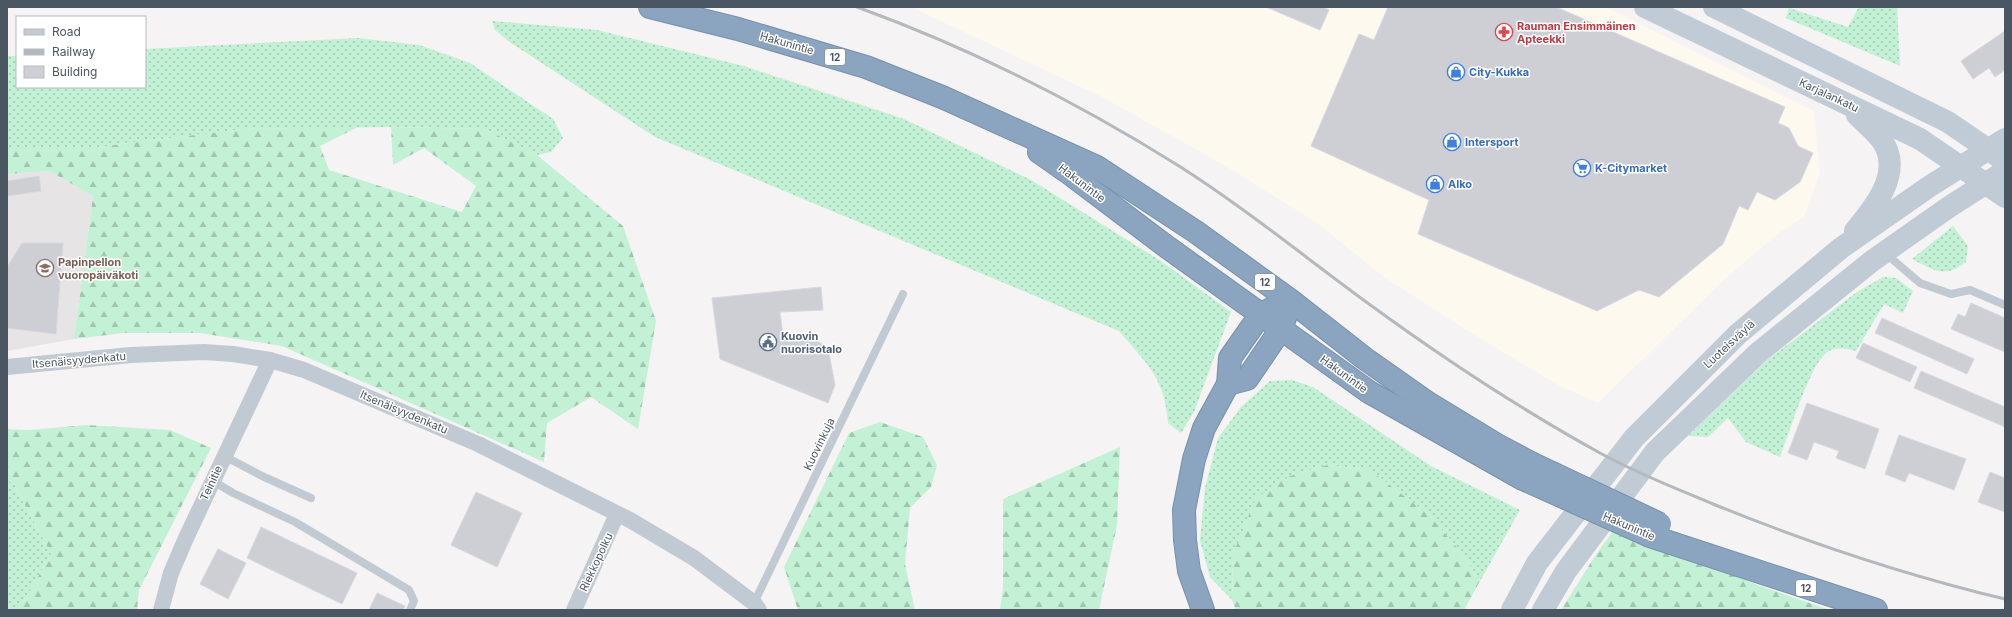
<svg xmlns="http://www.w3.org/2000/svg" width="2012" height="617" viewBox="0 0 2012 617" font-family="Inter,sans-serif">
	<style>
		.commercial { fill: #fdf9ef }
		.education { fill: #e6e4e5 }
		.grass { fill: url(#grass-dots) }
		.forest { fill: url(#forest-firs) }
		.building { fill: #cdcfd5; stroke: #d7d9de }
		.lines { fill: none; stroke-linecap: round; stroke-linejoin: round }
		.highway-casing { stroke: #7690ad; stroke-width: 24 }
		.lane { stroke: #c1cad2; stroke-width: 8 }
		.street { stroke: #c1cad2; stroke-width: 16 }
		.secondary { stroke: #c1cbd6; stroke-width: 22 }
		.highway { stroke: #8ba5c1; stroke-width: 22 }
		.rail { stroke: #b5b8bd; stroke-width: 3 }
		.highway-bridge-casing { stroke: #7690ad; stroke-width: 24; stroke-linecap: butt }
		.highway-bridge { stroke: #8ba5c1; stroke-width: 22 }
		.labels { text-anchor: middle; stroke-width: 3; stroke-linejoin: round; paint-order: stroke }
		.shield { fill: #fff; stroke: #808990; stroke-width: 1 }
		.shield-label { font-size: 10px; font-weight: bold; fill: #4a5661 }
		.health-label { font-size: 11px; font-weight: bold; fill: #be3a42; stroke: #fff; text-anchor: start }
		.street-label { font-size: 11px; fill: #4a5661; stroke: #fff }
		.shop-label { font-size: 11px; font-weight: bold; fill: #366cbe; stroke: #fff; text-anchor: start }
		.education-label { font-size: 11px; font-weight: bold; fill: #785e54; stroke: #fff; text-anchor: start }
		.service-label { font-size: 11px; font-weight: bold; fill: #4e5e75; stroke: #fff; text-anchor: start }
	</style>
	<defs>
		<pattern id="grass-dots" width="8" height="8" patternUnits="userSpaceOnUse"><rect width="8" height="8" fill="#c3f1d5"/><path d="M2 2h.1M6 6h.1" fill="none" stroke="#a0c6b0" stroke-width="1.8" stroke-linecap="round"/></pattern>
		<pattern id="forest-firs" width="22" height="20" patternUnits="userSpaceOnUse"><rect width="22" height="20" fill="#c3f1d5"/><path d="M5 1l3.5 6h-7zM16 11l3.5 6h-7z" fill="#a0c6b0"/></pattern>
	</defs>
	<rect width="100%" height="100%" fill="#f5f3f3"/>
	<path class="commercial" d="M 911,7 L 1606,7 L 1814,111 L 1820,173 L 1804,217 L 1779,233 L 1726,278 L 1598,403 L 1558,385 L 1476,336 L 1385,278 L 1317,223 L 1229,168 L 1102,97 Z"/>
	<path class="education" d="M 49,171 L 93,196 L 74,339 L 7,351 L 7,174 Z"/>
	<g class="grass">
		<path d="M 1859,7 L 1897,7 L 1900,66 L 1786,18 L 1789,8 L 1848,27 Z"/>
		<path d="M 492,21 L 597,30 L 744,66 L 904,119 L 1031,180 L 1161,261 L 1231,312 L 1194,412 L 1181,433 L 1168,423 C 1165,378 1147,364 1119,331 L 655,137 L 508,41 L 495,30 Z"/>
		<path d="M 358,38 L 419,45 L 470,63 L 553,119 L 563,138 L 551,152 L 537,155 L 485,129 L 391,127 L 245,129 L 98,147 L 7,147 L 7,56 L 17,56 L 17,87 L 145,87 L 145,49 Z"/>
		<path d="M 1953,226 L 1968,246 L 1966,262 C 1944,279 1934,270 1912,259 Z"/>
		<path d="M 1883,277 L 1896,278 L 1913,291 L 1903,313 L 1884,304 L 1856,351 C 1847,349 1834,346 1826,353 C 1809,367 1789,434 1780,457 L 1746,442 L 1728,418 L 1708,437 L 1688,436 L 1766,361 L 1857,292 Z"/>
		<path d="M 1292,380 L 1313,387 L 1431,466 L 1520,510 L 1480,581 L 1461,552 L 1429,515 L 1370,470 L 1327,465 L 1290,476 L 1233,554 L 1232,600 L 1210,577 L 1200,541 L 1205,488 L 1218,438 L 1241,407 L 1270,381 Z"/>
		<path d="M 7,480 L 14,484 L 51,554 L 19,610 L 7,610 Z"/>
	</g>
	<g class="forest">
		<path d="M 358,127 L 320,146 L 329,170 L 462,212 L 476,186 L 424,148 L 393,165 L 391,127 L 485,129 L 537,155 L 623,226 L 656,321 L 638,429 L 591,397 L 547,423 L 544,462 L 282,346 L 200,333 L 124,333 L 74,339 L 93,196 L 49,171 L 7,174 L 7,147 L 98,147 L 244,129 Z"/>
		<path d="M 880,422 L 923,437 L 937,465 L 931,487 L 910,508 L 905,564 L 915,610 L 798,610 L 784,567 L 849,433 Z"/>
		<path d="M 87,425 L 170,430 L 211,448 L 139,590 L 137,610 L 19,610 L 51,554 L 14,484 L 7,480 L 7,429 L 28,430 Z"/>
		<path d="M 1120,447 L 1117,525 L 1099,610 L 1000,610 L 1003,587 L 1003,499 Z"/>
		<path d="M 1327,465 L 1370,470 L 1429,515 L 1461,552 L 1480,581 L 1464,610 L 1236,610 L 1232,600 L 1233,554 L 1256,498 L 1290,476 Z"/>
		<path d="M 1615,528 L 1763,587 L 1830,610 L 1561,610 L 1595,556 Z"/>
	</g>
	<g class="building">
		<path d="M 1266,7 L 1323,7 L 1329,10 L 1320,30 Z"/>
		<path d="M 1388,7 L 1556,7 L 1785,107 L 1778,123 L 1789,128 L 1798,146 L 1813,153 L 1800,182 L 1775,200 L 1757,192 L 1748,210 L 1739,206 L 1723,244 L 1659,297 L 1639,290 L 1597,311 L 1418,234 L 1429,200 L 1311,146 L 1359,34 L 1374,40 Z"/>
		<path d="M 2005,31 L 2005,70 L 1995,77 L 1989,68 L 1973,79 L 1961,61 Z"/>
		<path d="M 39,176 L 41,191 L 7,196 L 7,181 Z"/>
		<path d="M 22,243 L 63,243 L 56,334 L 7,328 L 7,267 Z"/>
		<path d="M 821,287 L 823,310 L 780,312 L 783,336 L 805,333 L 828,348 L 835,385 L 828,403 L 720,359 L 712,298 Z"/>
		<path d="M 1971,303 L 2005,318 L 2005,352 L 1951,329 L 1958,314 L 1965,317 Z"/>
		<path d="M 1882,318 L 1974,359 L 1967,374 L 1875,333 Z"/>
		<path d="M 1863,343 L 1917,367 L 1910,382 L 1856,358 Z"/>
		<path d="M 1921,371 L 2005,407 L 2005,427 L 1914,388 Z"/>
		<path d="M 1807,403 L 1879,429 L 1865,469 L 1836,458 L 1839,451 L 1814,442 L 1807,460 L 1788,453 Z"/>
		<path d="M 1899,435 L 1966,459 L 1954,490 L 1909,473 L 1905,482 L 1885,474 Z"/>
		<path d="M 1990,472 L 2005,478 L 2005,512 L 1978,502 Z"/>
		<path d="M 476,492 L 522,513 L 497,567 L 451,545 Z"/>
		<path d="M 261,527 L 357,573 L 342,604 L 247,558 Z"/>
		<path d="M 218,549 L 246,563 L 228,599 L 200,584 Z"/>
		<path d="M 377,593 L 405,606 L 403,610 L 369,610 Z"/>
	</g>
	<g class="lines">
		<defs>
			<g id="highway">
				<path d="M 650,7 L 738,29 L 866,67 L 942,97 L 1097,167 L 1196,232 L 1290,300 L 1364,358 L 1428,403 L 1497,445 L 1531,463"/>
				<path d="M 1039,152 L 1069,173 L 1167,247 L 1369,392 L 1521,478"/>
				<path d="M 1228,384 L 1247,379 L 1281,329 L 1286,315"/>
				<path d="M 1650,536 L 1876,610"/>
				<path d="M 1203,610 L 1189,571 L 1185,540 L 1184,510 L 1194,459 L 1204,428 L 1228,384 L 1230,358 L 1261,314 L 1273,308"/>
			</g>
		</defs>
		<use href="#highway" class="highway-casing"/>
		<g class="lane">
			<path d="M 1885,253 L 1920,283 L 1951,294 L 1970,290 L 2005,305"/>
			<path d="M 224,456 L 262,476 L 311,498"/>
			<path d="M 213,481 L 233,493 L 295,522 L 409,590 L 414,601 L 410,610"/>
			<path d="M 754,603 L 903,294"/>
		</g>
		<g class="street">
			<path d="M 7,367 L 131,355 L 204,352 L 233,354 L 270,360 L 304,370 L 478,444 L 630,520 L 694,558 L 754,603 L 759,610"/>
			<path d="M 161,610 L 171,573 L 186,538 L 270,360"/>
			<path d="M 574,610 L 617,514"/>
		</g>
		<g class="secondary">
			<path d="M 1645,7 L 1920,139 L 2005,197"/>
			<path d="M 1714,7 L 1948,122 L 1999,157"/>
			<path d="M 1855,231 C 1874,208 1903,173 1883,142 C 1876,132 1866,124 1857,115"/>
			<path d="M 1512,610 L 1537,563 L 1634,438 L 1738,334 L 1841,248 L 1930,186 L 2005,139"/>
			<path d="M 1543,610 L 1566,571 L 1655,452 L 1758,353 L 1872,261 L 1949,207 L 2005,171"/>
		</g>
		<use href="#highway" class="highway"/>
		<path class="rail" d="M 857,7 C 970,48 1077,102 1179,166 C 1245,208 1306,258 1369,304 C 1443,358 1520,409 1600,453 C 1636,473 1675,488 1713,504 C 1809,543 1905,575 2005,599"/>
		<defs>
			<g id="highway-bridge">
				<path d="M 1531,463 L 1660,524"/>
				<path d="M 1521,478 L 1650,536"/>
			</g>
		</defs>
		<use href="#highway-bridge" class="highway-bridge-casing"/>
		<use href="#highway-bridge" class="highway-bridge"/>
	</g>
	<defs>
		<symbol id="pharmacy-ring" viewBox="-11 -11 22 22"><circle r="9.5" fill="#fff" stroke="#e0444e" stroke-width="1.5"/><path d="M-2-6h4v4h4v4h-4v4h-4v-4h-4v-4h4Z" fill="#e0444e"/></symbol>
		<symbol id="shop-ring" viewBox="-11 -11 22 22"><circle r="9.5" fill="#fff" stroke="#3f7fe0" stroke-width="1.5"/><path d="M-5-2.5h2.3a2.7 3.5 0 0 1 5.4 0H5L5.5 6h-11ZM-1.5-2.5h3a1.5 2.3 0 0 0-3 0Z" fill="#3f7fe0"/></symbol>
		<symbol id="supermarket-ring" viewBox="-11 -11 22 22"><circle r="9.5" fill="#fff" stroke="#3f7fe0" stroke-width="1.5"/><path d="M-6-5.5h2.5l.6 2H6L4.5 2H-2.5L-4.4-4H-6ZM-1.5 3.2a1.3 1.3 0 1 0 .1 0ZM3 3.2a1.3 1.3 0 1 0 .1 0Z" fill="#3f7fe0"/></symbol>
		<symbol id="school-ring" viewBox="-11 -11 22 22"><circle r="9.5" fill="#fff" stroke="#8d6e63" stroke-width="1.5"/><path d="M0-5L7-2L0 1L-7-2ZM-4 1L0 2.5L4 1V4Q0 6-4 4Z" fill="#8d6e63"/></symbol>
		<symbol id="civic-ring" viewBox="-11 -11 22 22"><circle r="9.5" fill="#fff" stroke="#5c6f8a" stroke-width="1.5"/><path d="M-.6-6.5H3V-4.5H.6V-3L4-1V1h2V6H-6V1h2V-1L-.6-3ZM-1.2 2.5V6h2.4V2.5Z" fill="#5c6f8a"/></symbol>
	</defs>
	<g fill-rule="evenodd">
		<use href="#pharmacy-ring" x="1494" y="22" width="20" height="20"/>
		<use href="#shop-ring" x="1446" y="62" width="20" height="20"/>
		<use href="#shop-ring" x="1442" y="132" width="20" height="20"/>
		<use href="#supermarket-ring" x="1572" y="158" width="20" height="20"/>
		<use href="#shop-ring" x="1425" y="174" width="20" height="20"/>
		<use href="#school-ring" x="35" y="258" width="20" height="20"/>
		<use href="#civic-ring" x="758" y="332" width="20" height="20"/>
	</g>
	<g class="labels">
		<g class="shield">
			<rect x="825" y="49" width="20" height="16" rx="3"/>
			<rect x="1255" y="274" width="20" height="16" rx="3"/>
			<rect x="1796" y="580" width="20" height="16" rx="3"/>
		</g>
		<g class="shield-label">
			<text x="835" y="61">12</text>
			<text x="1265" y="286">12</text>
			<text x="1806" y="592">12</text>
		</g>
		<g class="health-label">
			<text x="1517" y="30">Rauman Ensimmäinen<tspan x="1517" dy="13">Apteekki</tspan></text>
		</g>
		<g class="street-label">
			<text transform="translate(787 43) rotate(16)" y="4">Hakunintie</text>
			<text transform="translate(1829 95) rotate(25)" y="4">Karjalankatu</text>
			<text transform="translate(1082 183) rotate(37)" y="4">Hakunintie</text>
			<text transform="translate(1729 344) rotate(-43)" y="4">Luoteisväylä</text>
			<text transform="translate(79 360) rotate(-5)" y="4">Itsenäisyydenkatu</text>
			<text transform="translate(1344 374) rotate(36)" y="4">Hakunintie</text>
			<text transform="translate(404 412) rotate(23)" y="4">Itsenäisyydenkatu</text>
			<text transform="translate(819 444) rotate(-64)" y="4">Kuovinkuja</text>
			<text transform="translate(211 483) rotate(-65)" y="4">Teinitie</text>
			<text transform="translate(1629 526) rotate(23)" y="4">Hakunintie</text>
			<text transform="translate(596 562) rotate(-65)" y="4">Riekkopolku</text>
		</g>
		<g class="shop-label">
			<text x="1469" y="76">City-Kukka</text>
			<text x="1465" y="146">Intersport</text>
			<text x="1595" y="172">K-Citymarket</text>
			<text x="1448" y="188">Alko</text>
		</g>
		<g class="education-label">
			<text x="58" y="266">Papinpellon<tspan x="58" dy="13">vuoropäiväkoti</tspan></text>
		</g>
		<g class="service-label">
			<text x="781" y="340">Kuovin<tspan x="781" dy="13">nuorisotalo</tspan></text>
		</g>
	</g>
	<rect width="2012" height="617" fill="none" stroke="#4a5661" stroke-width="16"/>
	<rect x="16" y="16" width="130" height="72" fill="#ffffff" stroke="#b7bbc0"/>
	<rect x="24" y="29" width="20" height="6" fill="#c1cbd6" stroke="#b7bbc0"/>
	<text x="52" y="36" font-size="12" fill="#4a5661">Road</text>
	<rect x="24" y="49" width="20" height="6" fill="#b5b8bd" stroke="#b7bbc0"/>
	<text x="52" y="56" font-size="12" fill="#4a5661">Railway</text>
	<rect x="24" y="66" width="20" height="12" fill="#cdcfd5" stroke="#b7bbc0"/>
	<text x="52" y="76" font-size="12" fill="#4a5661">Building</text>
</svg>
